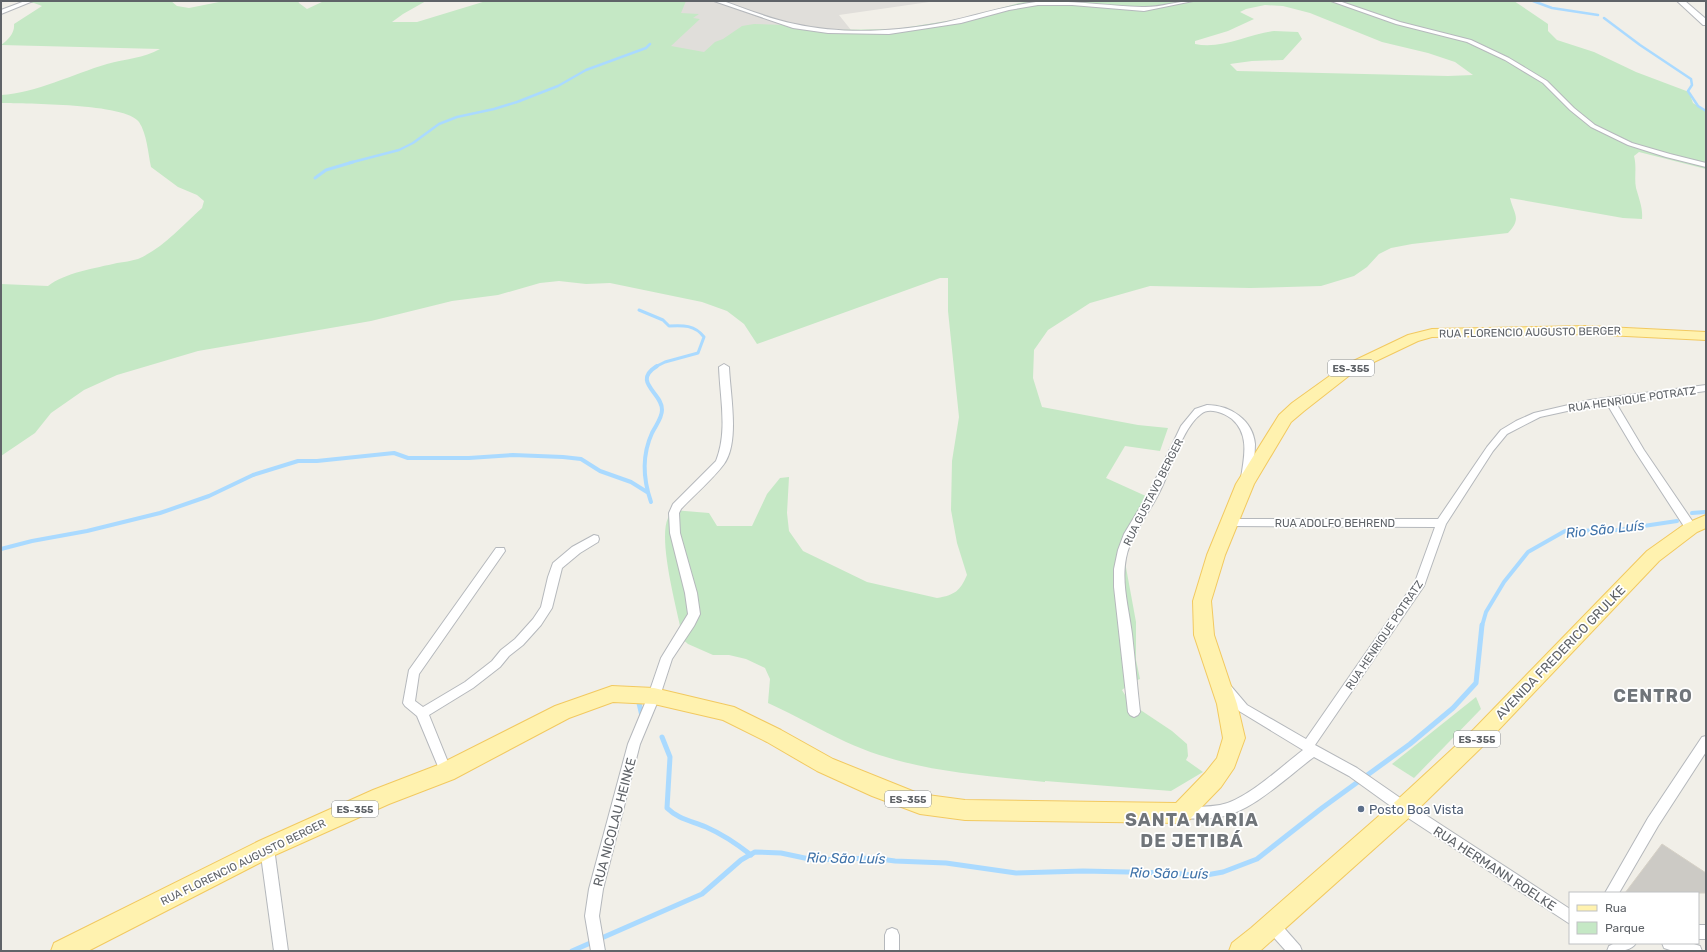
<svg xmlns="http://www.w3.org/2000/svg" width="1707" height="952" viewBox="0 0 1707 952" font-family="Rubik,sans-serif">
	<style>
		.industrial { fill: #e0deda }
		.green { fill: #c5e8c5; fill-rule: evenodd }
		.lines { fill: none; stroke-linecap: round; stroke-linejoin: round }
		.stream-far3 { stroke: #aadaff; stroke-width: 2.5 }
		.stream-far2 { stroke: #aadaff; stroke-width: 3 }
		.stream-far1 { stroke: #aadaff; stroke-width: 4 }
		.stream { stroke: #aadaff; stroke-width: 5 }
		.building { fill: #cccac5; stroke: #d6d1c6 }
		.minor-casing { stroke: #b5b8bc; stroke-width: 2 }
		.tertiary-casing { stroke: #b5b8bc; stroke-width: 2 }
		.primary-casing { stroke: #f2c960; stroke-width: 2 }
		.minor { fill: #fff; fill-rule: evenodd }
		.tertiary { fill: #fff; fill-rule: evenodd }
		.primary { fill: #fff2af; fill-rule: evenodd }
		.service-dot { fill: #5c6f8a; stroke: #fff; stroke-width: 1.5 }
		.labels { text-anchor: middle; stroke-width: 3.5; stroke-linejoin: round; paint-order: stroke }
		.shield { fill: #fff; stroke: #8f9295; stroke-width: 1 }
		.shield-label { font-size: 10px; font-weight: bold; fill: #5f6368 }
		.street-label { font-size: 11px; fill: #5f6368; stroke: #fff }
		.near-street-label { font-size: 13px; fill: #5f6368; stroke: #fff }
		.near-service-label { font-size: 13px; fill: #4e5e75; stroke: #fff; text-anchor: start }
		.near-water-label { font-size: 14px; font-style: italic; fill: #4174aa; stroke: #fff }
		.near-district-label { font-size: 18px; font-weight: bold; letter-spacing: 1px; fill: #70757a; stroke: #fff }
	</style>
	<rect width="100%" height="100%" fill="#f1efe8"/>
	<path class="industrial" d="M 639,1 L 936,1 L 839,15 L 855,35 L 660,60 Z"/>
	<g class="green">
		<path d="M 32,1 L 171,1 L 177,6 L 189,8 L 224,1 L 298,1 L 299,3 L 307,9 L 324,1 L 426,1 L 403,14 L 392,22 L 417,22 L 486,1 L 686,1 L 681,13 L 699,14 L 693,18 L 700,19 L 671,46 L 704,52 L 715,42 L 723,39 L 742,26 L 754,24 L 784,25 L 825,30 L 897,29 L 965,18 L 1019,3 L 1031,1 L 1514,1 L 1548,24 L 1548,31 L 1557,40 L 1594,52 L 1636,72 L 1689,92 L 1693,103 L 1706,111 L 1706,169 L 1639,152 L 1634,156 C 1637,167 1634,178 1636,188 C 1639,199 1643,208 1642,219 L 1623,218 L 1510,198 C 1514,215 1522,218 1508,233 L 1412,244 L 1391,248 L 1379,254 L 1367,267 L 1354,276 L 1321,286 L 1250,288 L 1150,286 L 1090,303 L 1048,330 L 1034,350 L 1033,378 L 1042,407 L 1138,425 L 1168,428 L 1160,451 L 1125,446 L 1106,478 L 1148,497 L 1135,523 L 1125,562 L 1136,622 L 1136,660 L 1140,679 L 1132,682 L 1122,690 L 1130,703 L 1172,731 L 1187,744 L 1188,756 L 1186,760 L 1203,772 L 1171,791 L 1045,781 L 1045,782 C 978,775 909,771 846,742 C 820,730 795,715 768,703 L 770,679 L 765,668 L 746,659 L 729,655 L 713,655 L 688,644 L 680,637 L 681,630 C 676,606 658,539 668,518 C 669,515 672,513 673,510 L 709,513 L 717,526 L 752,526 L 767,494 L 780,478 L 789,477 L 787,513 L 789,531 L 803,551 L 867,582 L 937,598 C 955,595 960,591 967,575 L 957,543 L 951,510 L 952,461 L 959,417 L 948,311 L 948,278 L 940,278 L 757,344 L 744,324 L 727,311 L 702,302 L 610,283 L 586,284 L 559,281 L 540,283 L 498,295 L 452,301 L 371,321 L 198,351 L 117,375 L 84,390 L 51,413 L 35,433 L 1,456 L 1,284 L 48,286 C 64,273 96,268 117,263 C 124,262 131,261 138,259 C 163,248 182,226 202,208 L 204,201 L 197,195 L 178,187 L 151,167 C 148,153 147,134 139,122 C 126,103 26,104 1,103 L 1,95 C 36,93 73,74 107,64 C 125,59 144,58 160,49 L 1,45 C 8,40 15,33 14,24 L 42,6 L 34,3 L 27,3 ZM 1265,5 L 1283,6 L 1310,13 L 1382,42 L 1428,53 L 1455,62 L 1473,75 L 1448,76 L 1237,71 L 1230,64 L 1252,61 L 1283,60 L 1302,39 L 1298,32 C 1290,32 1282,31 1274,31 C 1248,34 1221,50 1195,44 L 1195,41 L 1228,31 L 1254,19 L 1240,12 L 1246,9 Z"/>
		<path d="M 1476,697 L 1481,709 L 1414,778 L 1392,764 Z"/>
	</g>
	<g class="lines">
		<g class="stream-far3">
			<path d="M 1533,1 L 1552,8 L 1598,15"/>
			<path d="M 1604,18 L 1640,45 L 1691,79 L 1692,85 L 1688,91 L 1698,106 L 1706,111"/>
			<path d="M 349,163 L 399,150 L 413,143 L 439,124 L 457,117 L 494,109 L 517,102 L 558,86 L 586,70 L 646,48 L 650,44"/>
		</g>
		<g class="stream-far2">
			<path d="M 315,178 L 326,170 L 353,162"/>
			<path d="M 639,310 L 663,320 L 669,326 C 683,325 695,325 704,337 L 698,353 L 665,362 L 655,367"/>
		</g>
		<g class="stream-far1">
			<path d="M 651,502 C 643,479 642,455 652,433 C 656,425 662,418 662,410 C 663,393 631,382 657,366"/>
			<path d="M 1692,513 L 1705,512"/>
			<path d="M 1,549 L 32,541 L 87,531 L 160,513 L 209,496 L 253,475 L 298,461 L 317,461 L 394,453 L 408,458 L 469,458 L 513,455 L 563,457 L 581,459 L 600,471 L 631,482 L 647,492"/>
			<path d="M 1482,626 L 1486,612 L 1504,582 L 1528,552 L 1565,531 L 1617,530 L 1677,521"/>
		</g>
		<g class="stream">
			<path d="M 638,699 L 642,716"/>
			<path d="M 662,737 L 670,757 L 667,808 C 678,819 692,821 706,827 C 722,834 737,844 751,855"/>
			<path d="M 572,951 L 702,894 L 741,860 L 755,852 L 781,853 L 814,860 L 872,858 L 895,861 L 946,863 L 1016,873 L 1083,871 L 1173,873 L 1201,876 L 1223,872 L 1257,859 L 1322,808 L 1410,744 L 1453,708 L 1476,683 L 1482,625"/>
		</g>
	</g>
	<path class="building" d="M 1662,844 L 1706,873 L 1706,893 L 1625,893 Z"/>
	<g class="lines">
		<defs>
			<g id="minor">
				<path d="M 25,1 L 33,1 L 1,14 L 1,10 Z"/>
				<path d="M 714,1 L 723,1 C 746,9 770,19 795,24 C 840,34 890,32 936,24 C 970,18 1002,6 1036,2 C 1071,0 1107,6 1142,7 C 1159,8 1176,1 1193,1 L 1144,11 L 1072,5 L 1038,5 L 1009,10 L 961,23 L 889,34 L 828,33 L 793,28 Z"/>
				<path d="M 1331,1 L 1339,1 L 1400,22 L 1471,40 L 1509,58 L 1547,81 L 1574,108 L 1595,125 L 1632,143 L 1670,154 L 1706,163 L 1706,167 L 1666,157 L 1628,145 L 1591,127 L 1570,110 L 1543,83 L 1505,60 L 1467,42 L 1396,24 Z"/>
				<path d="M 724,364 L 729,367 C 730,393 740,442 724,464 C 712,480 695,494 681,509 L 679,513 L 680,533 L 697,593 L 700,614 L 694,626 L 672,659 L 660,696 L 640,744 L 603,889 L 599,916 L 605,951 L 591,951 L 585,916 L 589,889 L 628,744 L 648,696 L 661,658 L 688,614 L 685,593 L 670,533 L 669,513 L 673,504 L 716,461 C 728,431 720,398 719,367 Z"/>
				<path d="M 1706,385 L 1706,391 L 1616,403 L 1644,450 L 1695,525 L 1696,528 L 1695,531 L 1687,531 L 1635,451 L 1607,404 L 1590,406 L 1540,417 L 1507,434 L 1493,451 L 1446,524 L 1424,586 L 1315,745 L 1357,768 L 1409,804 L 1570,909 L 1570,924 L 1399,812 L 1349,776 L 1314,757 C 1288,776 1252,812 1220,817 C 1208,819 1195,818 1183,819 L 1178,817 L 1176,813 L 1178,809 L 1183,807 C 1195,807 1208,807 1220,805 C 1245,801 1282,766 1303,750 L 1239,711 L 1222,691 L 1220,688 L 1222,685 L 1226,683 L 1230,685 L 1247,705 L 1306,739 L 1415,582 L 1435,527 L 1230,526 L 1226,525 L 1225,522 L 1226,519 L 1438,519 L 1487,447 L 1501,430 L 1516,421 L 1534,413 L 1590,400 Z"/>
				<path d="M 1207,405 C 1230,405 1253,420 1255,444 C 1255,455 1253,467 1251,478 L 1246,481 L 1241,478 C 1244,457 1250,435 1232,419 C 1224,413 1209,407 1201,414 C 1182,428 1171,470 1160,491 C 1149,514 1131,533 1126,558 C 1121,583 1129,609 1132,634 C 1135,660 1137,686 1140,712 L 1138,715 L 1134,717 L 1130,715 L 1128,712 L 1114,587 L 1114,569 L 1118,550 L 1124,534 L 1150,491 L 1181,426 L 1195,409 Z"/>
				<path d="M 594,535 L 598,536 L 599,539 L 598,542 L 580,553 L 562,568 L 552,608 L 541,625 L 523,645 L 509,656 L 500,667 L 473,688 L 429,715 L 452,772 L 450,776 L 446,777 L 442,776 L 417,716 L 405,706 L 403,703 L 409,670 L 496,548 L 504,548 L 505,551 L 419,674 L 415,701 L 423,707 L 465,682 L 492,661 L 501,650 L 515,639 L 533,619 L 541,607 L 548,577 L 553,563 L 572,547 Z"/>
				<path d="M 1706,736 L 1706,752 L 1658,826 L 1619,893 L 1605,893 L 1648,818 L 1702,737 Z"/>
				<path d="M 267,842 L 272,844 L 274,848 L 288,951 L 274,951 L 260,848 L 262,844 Z"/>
				<path d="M 1272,918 L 1277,920 L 1300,946 L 1302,951 L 1286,951 L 1267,930 L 1265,925 L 1267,920 Z"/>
				<rect x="1698" y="925" width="8" height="14"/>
				<path d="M 892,928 L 897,930 L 899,935 L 899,951 L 885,951 L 885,935 L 887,930 Z"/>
				<path d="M 1615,943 L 1636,943 C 1631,952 1617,951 1607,951 L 1609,946 Z"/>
				<path d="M 1662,943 L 1691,943 L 1700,946 L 1702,951 L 1673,951 L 1664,948 Z"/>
			</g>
			<path id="tertiary" d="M 1677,1 L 1685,1 L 1706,19 L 1706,25 L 1703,25 Z"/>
			<g id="primary">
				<path d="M 1586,326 L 1706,332 L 1706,340 L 1586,334 L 1432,337 L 1418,341 L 1355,371 L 1304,411 L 1291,422 L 1254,484 L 1225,555 L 1211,601 L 1214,635 L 1237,704 L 1245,738 L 1234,768 L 1221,787 L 1189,820 L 1181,823 L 965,820 L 920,814 L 872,796 L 817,771 L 767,742 L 723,720 L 654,704 L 613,702 L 569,718 L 454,779 L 389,804 L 275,855 L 88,951 L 51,951 L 54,943 L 259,841 L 373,790 L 438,765 L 555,706 L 612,686 L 654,688 L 734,707 L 781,730 L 833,759 L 920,794 L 965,800 L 1176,803 L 1205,773 L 1217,758 L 1223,738 L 1217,704 L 1194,635 L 1193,601 L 1207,555 L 1236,484 L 1279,415 L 1292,403 L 1345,365 L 1408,335 L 1432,329 Z"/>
				<path d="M 1706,515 L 1706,528 L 1697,532 L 1659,561 L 1488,741 L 1412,815 L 1260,951 L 1229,951 L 1232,943 L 1251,928 L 1396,801 L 1474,729 L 1647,551 L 1685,524 Z"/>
			</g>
		</defs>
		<use href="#minor" class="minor-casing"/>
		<use href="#tertiary" class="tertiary-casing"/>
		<use href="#primary" class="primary-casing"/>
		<use href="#minor" class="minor"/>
		<use href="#tertiary" class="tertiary"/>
		<use href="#primary" class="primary"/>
	</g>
	<circle class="service-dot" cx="1361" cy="809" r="4"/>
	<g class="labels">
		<g class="shield">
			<rect x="1328" y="360" width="46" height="16" rx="3"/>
			<rect x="1454" y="731" width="46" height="16" rx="3"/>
			<rect x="885" y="791" width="46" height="16" rx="3"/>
			<rect x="332" y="801" width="46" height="16" rx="3"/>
		</g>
		<g class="shield-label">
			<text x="1351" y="372">ES-355</text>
			<text x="1477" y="743">ES-355</text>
			<text x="908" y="803">ES-355</text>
			<text x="355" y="813">ES-355</text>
		</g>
		<g class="street-label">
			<text transform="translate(1530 332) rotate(-1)" y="4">RUA FLORENCIO AUGUSTO BERGER</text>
			<text transform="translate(1632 399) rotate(-8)" y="4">RUA HENRIQUE POTRATZ</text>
			<text transform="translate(1153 492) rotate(-63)" y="4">RUA GUSTAVO BERGER</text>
			<text x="1335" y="527">RUA ADOLFO BEHREND</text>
			<text transform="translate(1384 635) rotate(-56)" y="4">RUA HENRIQUE POTRATZ</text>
			<text transform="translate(243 862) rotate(-26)" y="4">RUA FLORENCIO AUGUSTO BERGER</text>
		</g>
		<g class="near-street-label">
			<text transform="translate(1560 652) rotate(-46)" y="5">AVENIDA FREDERICO GRULKE</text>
			<text transform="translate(614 822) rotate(-75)" y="5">RUA NICOLAU HEINKE</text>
			<text transform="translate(1495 868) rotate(33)" y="5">RUA HERMANN ROELKE</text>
		</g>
		<g class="near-service-label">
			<text x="1369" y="814">Posto Boa Vista</text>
		</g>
		<g class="near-water-label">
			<text transform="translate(1605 529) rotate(-6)" y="5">Rio São Luís</text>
			<text transform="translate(846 858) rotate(1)" y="5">Rio São Luís</text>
			<text transform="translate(1169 873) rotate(1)" y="5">Rio São Luís</text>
		</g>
		<g class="near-district-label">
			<text x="1653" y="702">CENTRO</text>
			<text x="1192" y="826">SANTA MARIA<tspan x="1192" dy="21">DE JETIBÁ</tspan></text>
		</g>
	</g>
	<rect width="1707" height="952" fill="none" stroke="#5f6368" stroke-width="4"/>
	<rect x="1569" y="892" width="130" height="52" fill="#ffffff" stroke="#bfc1c3"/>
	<rect x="1577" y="905" width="20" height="6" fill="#fff2af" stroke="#bfc1c3"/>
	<text x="1605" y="912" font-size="12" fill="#5f6368">Rua</text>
	<rect x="1577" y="922" width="20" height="12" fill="#c5e8c5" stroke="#bfc1c3"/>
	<text x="1605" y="932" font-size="12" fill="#5f6368">Parque</text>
</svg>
